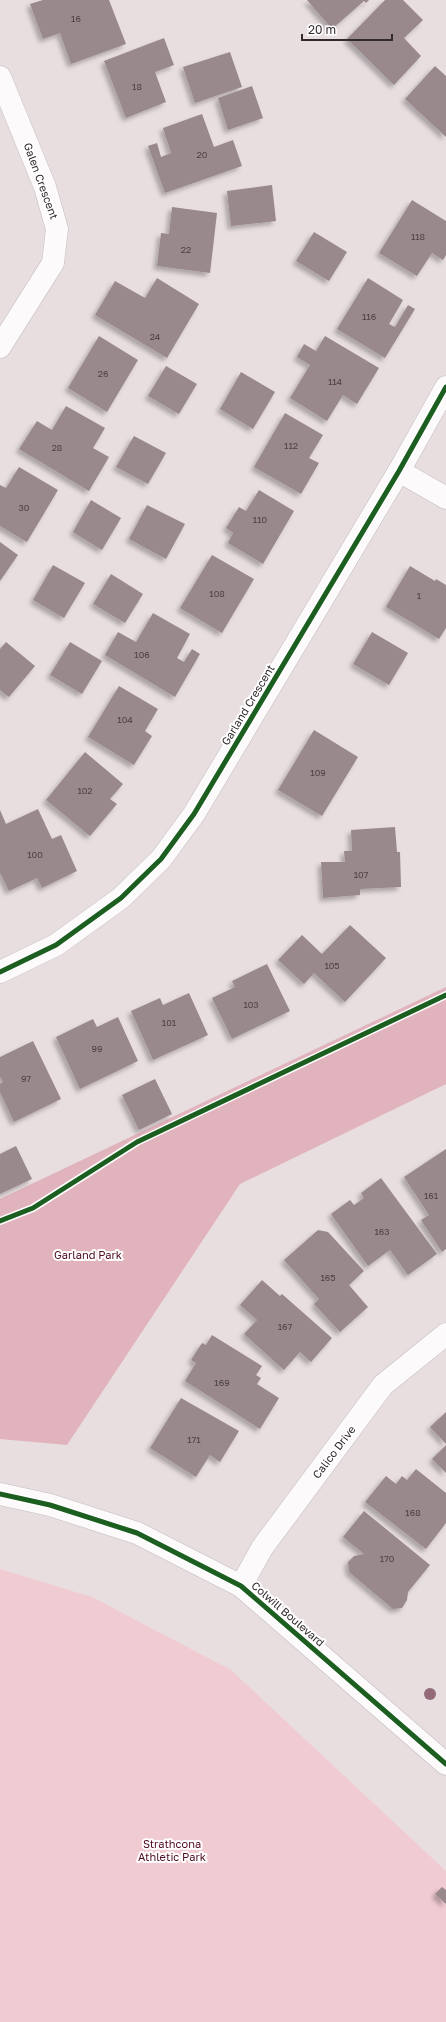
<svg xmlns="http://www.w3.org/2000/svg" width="446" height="2022" viewBox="0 0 446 2022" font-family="'Golos Text',sans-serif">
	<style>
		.green { fill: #f1cbd2 }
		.forest { fill: #e1b3bc }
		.building { fill: #99888c; filter: url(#shadow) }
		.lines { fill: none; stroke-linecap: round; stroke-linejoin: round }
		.minor-casing { stroke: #c4bcbe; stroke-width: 23 }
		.tertiary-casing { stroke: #c4bcbe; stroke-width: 23 }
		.minor { stroke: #fcfafa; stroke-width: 22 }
		.tertiary { stroke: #fcfafa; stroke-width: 22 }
		.cycleway-casing { stroke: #fff; stroke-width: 8 }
		.cycleway { stroke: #1b5e20; stroke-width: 5 }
		.tree { fill: #946a78 }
		.labels { text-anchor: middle; stroke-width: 4; stroke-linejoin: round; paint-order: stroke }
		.number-label { font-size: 9px; fill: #4b4243 }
		.street-label { font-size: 11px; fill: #312a2b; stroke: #fff }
		.park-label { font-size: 11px; fill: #500c23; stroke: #fff }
	</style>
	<defs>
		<filter id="shadow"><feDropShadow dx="-3.5" dy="3.5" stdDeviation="2" flood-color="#0004"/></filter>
	</defs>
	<rect width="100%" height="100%" fill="#e8dee0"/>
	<path class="green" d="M 0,1569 L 92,1597 L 231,1670 L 446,1871 L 446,2022 L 0,2022 Z"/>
	<path class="forest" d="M 446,987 L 446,1084 L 240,1184 L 67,1445 L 0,1439 L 0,1199 Z"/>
	<g class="building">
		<path d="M 43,0 L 109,0 L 126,44 L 71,64 L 60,33 L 43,39 L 30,4 Z"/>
		<path d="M 307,0 L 369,0 L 366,3 L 364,1 L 332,29 Z"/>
		<path d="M 385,0 L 403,0 L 423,20 L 404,38 L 421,56 L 394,85 L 347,39 Z"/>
		<path d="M 164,38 L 174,65 L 155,72 L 166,102 L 126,118 L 104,61 Z"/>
		<path d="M 230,52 L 242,87 L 195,103 L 183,67 Z"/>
		<path d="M 435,66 L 446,76 L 446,137 L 405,99 Z"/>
		<path d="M 252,86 L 263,118 L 228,130 L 218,98 Z"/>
		<path d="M 202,114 L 214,147 L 233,140 L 242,166 L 165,193 L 148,146 L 157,143 L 161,157 L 171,153 L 163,128 Z"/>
		<path d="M 272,185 L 276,221 L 231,226 L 227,191 Z"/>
		<path d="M 412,200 L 446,221 L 446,255 L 443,260 L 432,253 L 417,276 L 379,253 Z"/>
		<path d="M 172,207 L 217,213 L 210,273 L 157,266 L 161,233 L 169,234 Z"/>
		<path d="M 314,232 L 347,252 L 329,281 L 296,261 Z"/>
		<path d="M 157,278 L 199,304 L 167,358 L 95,315 L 115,281 L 145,298 Z"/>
		<path d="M 368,278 L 403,300 L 389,324 L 395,327 L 408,305 L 415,309 L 385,358 L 337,329 Z"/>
		<path d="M 99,336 L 138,360 L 107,412 L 68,388 Z"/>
		<path d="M 325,336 L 379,368 L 357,404 L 343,395 L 327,421 L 290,398 L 310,365 L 297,357 L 304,344 L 316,351 Z"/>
		<path d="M 166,366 L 197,384 L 179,414 L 148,396 Z"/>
		<path d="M 241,372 L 275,392 L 253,429 L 220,409 Z"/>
		<path d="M 66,406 L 105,428 L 93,448 L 109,457 L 89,491 L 19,449 L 37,421 L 52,430 Z"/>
		<path d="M 285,413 L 323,435 L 309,458 L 319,463 L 301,494 L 254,467 Z"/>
		<path d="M 134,436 L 166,453 L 148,484 L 116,467 Z"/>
		<path d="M 19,467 L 58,490 L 27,542 L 0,526 L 0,485 L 6,488 Z"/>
		<path d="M 259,490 L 294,511 L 263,564 L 228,543 L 233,533 L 226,528 L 239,507 L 246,511 Z"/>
		<path d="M 91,500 L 121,518 L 102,550 L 73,532 Z"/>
		<path d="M 147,505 L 185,524 L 166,559 L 129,539 Z"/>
		<path d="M 0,542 L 18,555 L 0,581 Z"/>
		<path d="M 212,555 L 254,579 L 222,633 L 180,608 Z"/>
		<path d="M 53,565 L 85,583 L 64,618 L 33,600 Z"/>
		<path d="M 410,566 L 435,581 L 436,579 L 446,585 L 446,628 L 439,639 L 386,607 Z"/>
		<path d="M 111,574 L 143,594 L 125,623 L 93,604 Z"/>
		<path d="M 153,613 L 190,634 L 177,658 L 184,662 L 192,649 L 200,654 L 175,697 L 105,655 L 118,632 L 136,642 Z"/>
		<path d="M 372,632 L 408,653 L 389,685 L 353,664 Z"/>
		<path d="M 6,642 L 35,666 L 9,697 L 0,690 L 0,649 Z"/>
		<path d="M 70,642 L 102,661 L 82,694 L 50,675 Z"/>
		<path d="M 119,686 L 158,709 L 145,731 L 152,736 L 134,765 L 88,737 Z"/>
		<path d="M 314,730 L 358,757 L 322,816 L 278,790 Z"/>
		<path d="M 85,752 L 123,784 L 110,799 L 117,804 L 90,836 L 46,800 Z"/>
		<path d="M 38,809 L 52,839 L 61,835 L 77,871 L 42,888 L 37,878 L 9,891 L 0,873 L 0,810 L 6,824 Z"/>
		<path d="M 395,827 L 397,852 L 400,852 L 401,887 L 360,889 L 360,895 L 323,898 L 321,862 L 345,862 L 344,851 L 352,851 L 351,830 Z"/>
		<path d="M 350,925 L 386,958 L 345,1002 L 314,973 L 304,984 L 278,960 L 302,935 L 322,954 Z"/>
		<path d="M 267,964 L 290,1011 L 232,1039 L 212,998 L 235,987 L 232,981 Z"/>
		<path d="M 189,993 L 208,1035 L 153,1060 L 131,1011 L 160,998 L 163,1005 Z"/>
		<path d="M 118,1017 L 138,1061 L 80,1089 L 56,1037 L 93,1019 L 97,1027 Z"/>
		<path d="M 33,1041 L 61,1099 L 14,1122 L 0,1092 L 0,1084 L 3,1082 L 0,1077 L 0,1057 Z"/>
		<path d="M 155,1079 L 172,1114 L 139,1130 L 122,1095 Z"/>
		<path d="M 16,1146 L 32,1179 L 0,1194 L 0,1154 Z"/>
		<path d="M 446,1149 L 446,1249 L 442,1252 L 421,1220 L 429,1215 L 404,1177 Z"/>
		<path d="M 381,1178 L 437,1254 L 408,1275 L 390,1250 L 368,1266 L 331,1214 L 350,1200 L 354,1205 L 364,1198 L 361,1193 Z"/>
		<path d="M 318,1230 L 328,1232 L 364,1271 L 349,1285 L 368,1307 L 340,1332 L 314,1304 L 319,1299 L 284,1260 Z"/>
		<path d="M 262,1280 L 280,1296 L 282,1294 L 332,1338 L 311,1362 L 300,1352 L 284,1370 L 244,1334 L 257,1320 L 240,1305 Z"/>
		<path d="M 212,1335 L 262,1366 L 256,1375 L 261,1378 L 257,1384 L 279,1398 L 260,1429 L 185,1381 L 196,1363 L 191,1360 L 202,1343 L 206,1345 Z"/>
		<path d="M 181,1398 L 239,1431 L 220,1462 L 210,1455 L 196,1477 L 150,1448 Z"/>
		<path d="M 446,1412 L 446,1444 L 430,1427 Z"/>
		<path d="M 446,1445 L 446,1473 L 432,1459 Z"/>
		<path d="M 416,1469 L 446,1493 L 446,1523 L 426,1549 L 365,1502 L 386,1476 L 396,1484 L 402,1476 L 407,1480 Z"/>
		<path d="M 364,1511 L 430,1565 L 408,1592 L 407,1600 L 402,1608 L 393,1609 L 349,1572 L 348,1562 L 354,1556 L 364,1554 L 343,1537 Z"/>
		<path d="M 442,1887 L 446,1890 L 446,1904 L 435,1894 Z"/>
	</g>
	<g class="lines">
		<defs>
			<g id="minor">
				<path d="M 0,77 L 45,187 L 57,229 L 53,263 L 0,347"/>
				<path d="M 399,471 L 446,498"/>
				<path d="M 0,972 L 56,945 L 121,898 L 161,859 L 194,814 L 399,471 L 446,387"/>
				<path d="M 241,1586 L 262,1548 L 383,1385 L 446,1334"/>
			</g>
			<path id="tertiary" d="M 0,1494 L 50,1505 L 137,1533 L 241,1586 L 446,1764"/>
		</defs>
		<use href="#minor" class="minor-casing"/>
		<use href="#tertiary" class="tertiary-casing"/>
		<use href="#minor" class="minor"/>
		<use href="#tertiary" class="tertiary"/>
		<defs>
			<g id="cycleway">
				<path d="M 0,972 L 56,945 L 121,898 L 161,859 L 194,814 L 399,471 L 446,387"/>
				<path d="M 0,1221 L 33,1208 L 137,1142 L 446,995"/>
				<path d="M 0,1494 L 50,1505 L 137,1533 L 241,1586 L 446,1764"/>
			</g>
		</defs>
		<use href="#cycleway" class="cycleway-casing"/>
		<use href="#cycleway" class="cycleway"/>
	</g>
	<circle class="tree" cx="430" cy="1694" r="6"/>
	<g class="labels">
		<g class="number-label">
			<text x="76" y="22">16</text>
			<text x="137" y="90">18</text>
			<text x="202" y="158">20</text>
			<text x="418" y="240">118</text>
			<text x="186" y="253">22</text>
			<text x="369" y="320">116</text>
			<text x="155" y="340">24</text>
			<text x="103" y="377">26</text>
			<text x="335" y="385">114</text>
			<text x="291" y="449">112</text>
			<text x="57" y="451">28</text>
			<text x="24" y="511">30</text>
			<text x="260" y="523">110</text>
			<text x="217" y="597">108</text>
			<text x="419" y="599">1</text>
			<text x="142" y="658">106</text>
			<text x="125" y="723">104</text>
			<text x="318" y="776">109</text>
			<text x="85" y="794">102</text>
			<text x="35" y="858">100</text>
			<text x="361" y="878">107</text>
			<text x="332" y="969">105</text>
			<text x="251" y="1008">103</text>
			<text x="169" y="1026">101</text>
			<text x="97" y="1052">99</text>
			<text x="26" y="1082">97</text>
			<text x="431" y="1199">161</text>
			<text x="382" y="1235">163</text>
			<text x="328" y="1281">165</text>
			<text x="285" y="1330">167</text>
			<text x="222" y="1386">169</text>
			<text x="194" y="1443">171</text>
			<text x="413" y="1516">168</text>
			<text x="387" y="1562">170</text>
		</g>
		<g class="street-label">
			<text transform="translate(41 181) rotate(70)" y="4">Galen Crescent</text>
			<text transform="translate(248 705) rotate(-59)" y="4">Garland Crescent</text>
			<text transform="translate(334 1452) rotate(-53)" y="4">Calico Drive</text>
			<text transform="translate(288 1614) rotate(41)" y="4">Colwill Boulevard</text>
		</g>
		<g class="park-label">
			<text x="88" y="1259">Garland Park</text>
			<text x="172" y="1848">Strathcona<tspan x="172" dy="13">Athletic Park</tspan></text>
		</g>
	</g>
	<path d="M302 34v6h90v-6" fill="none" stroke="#312a2b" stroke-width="2"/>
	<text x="308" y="34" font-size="12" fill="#312a2b" stroke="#ffffff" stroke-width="3" paint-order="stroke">20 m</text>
</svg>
